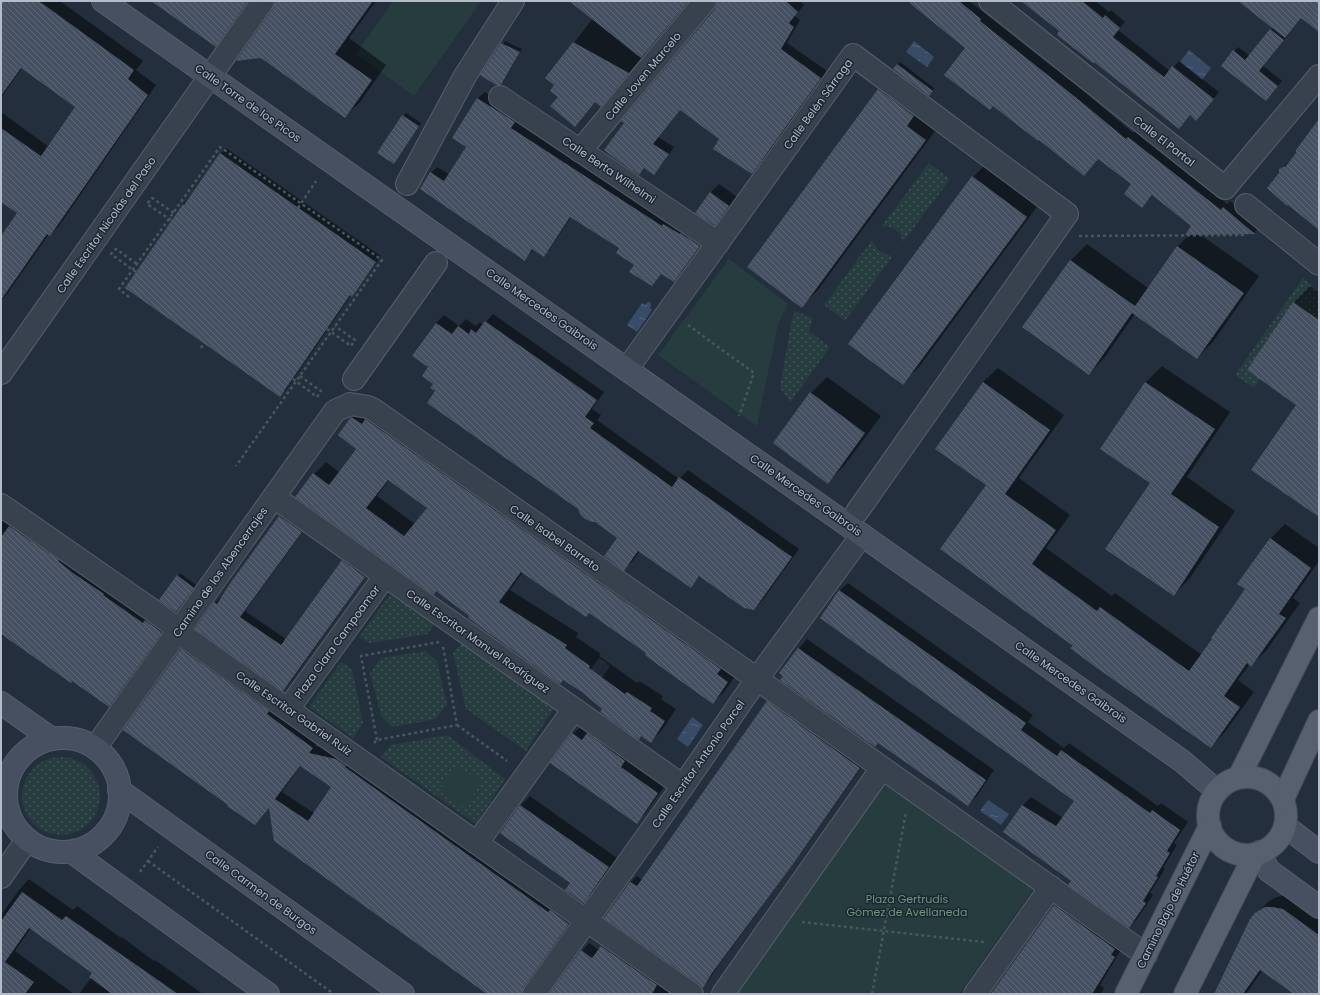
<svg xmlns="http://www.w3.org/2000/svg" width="1320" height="995" viewBox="0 0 1320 995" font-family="Poppins,sans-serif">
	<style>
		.grass { fill: url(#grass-dots) }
		.park { fill: #263c3f }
		.water { fill: url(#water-ripples) }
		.shadow { fill: #0007; fill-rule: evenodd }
		.building { fill: url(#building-back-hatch); fill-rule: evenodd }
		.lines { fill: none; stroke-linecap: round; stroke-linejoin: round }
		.street-casing { stroke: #565f6c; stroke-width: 24 }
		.secondary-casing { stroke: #565f6c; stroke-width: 24 }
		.primary-casing { stroke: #414a57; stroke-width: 24 }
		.path { stroke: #44595c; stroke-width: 2.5; stroke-dasharray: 3 3; stroke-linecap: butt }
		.street { stroke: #38414e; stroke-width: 22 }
		.secondary { stroke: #465061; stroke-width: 22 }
		.primary { stroke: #56606e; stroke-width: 22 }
		.path-bridge { stroke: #44595c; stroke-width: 2.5; stroke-dasharray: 3 3; stroke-linecap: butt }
		.labels { text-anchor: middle; stroke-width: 3; stroke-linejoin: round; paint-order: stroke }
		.street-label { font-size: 11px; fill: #b4bcc9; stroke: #1d2633 }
		.park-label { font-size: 11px; fill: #6b9a76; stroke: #1d2633 }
	</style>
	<defs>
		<pattern id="grass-dots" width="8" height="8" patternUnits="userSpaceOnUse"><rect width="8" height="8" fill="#263c3f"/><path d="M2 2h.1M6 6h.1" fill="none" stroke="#435659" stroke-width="1.8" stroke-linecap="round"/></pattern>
		<pattern id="water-ripples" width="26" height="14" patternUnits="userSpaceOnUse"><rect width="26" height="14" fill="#394c67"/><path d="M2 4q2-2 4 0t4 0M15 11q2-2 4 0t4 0" fill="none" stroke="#53647b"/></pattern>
		<pattern id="building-back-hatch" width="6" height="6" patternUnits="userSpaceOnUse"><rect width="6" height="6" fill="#455162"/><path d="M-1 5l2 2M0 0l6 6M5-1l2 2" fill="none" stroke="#5d6877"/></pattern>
	</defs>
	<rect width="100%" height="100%" fill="#242f3e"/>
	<g class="grass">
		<path d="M 929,163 L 950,179 L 903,242 C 901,231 893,226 882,226 Z"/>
		<path d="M 872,240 C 876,249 882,254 893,256 L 845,321 L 824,305 Z"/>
		<path d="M 1303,278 L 1319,292 L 1319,320 L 1293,302 L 1247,370 L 1260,379 L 1254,388 L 1235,375 Z"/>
		<path d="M 795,311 L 813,318 L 809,331 L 830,347 L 790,403 L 780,387 L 791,324 Z"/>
		<path d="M 393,590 L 436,621 L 428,634 L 370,643 L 359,637 Z"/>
		<path d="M 465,640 L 556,705 L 526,751 L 466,709 L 453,653 Z"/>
		<path d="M 425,651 L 437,661 L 447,704 L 436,719 L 392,727 L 381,716 L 370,673 L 381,658 Z"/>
		<path d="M 341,662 L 352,669 L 363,723 L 353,738 L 309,707 Z"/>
		<path d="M 447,735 L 505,779 L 476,824 L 381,757 L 391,745 Z"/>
		<circle cx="61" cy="796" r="39"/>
	</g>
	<g class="park">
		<path d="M 393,1 L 481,1 L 414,96 L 356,54 Z"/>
		<path d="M 729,259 L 788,304 L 778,324 L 757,426 L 658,355 Z"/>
		<path d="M 457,765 L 482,782 L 465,808 L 439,791 Z"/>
		<path d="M 885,782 L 1034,888 L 959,994 L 735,994 Z"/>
	</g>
	<g class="water">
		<path d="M 914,41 L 934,57 L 927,67 L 906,52 Z"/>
		<path d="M 1189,50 L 1211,68 L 1202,80 L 1180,62 Z"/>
		<path d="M 648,302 L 650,302 L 651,305 L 650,308 L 652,310 L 637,332 L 627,325 L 642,303 L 645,305 Z"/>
		<path d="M 599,658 L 610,666 L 595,687 L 584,679 Z"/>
		<path d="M 692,717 L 703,725 L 688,747 L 677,739 Z"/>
		<path d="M 988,800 L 1009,814 L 1001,825 L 980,811 Z"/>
	</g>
	<g class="shadow">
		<path d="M 1,1 L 60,1 L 143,61 L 136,70 L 156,85 L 59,226 L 50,235 L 49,234 L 7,294 L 1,300 L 1,238 L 19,213 L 1,200 L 1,112 L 49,147 L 77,107 L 22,68 L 1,98 Z"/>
		<path d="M 153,1 L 251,1 L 231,30 L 215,45 Z"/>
		<path d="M 276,1 L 376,1 L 349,38 L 386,65 L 360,102 L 344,117 L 274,8 Z"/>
		<path d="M 571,1 L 689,1 L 607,99 L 595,101 L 575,125 L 559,97 L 556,85 L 547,78 L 593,18 Z"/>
		<path d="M 718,1 L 800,1 L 804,5 L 795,16 L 800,20 L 787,43 L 827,71 L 758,167 L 752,173 L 720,139 L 680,109 L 658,137 L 674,147 L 660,167 L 654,174 L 645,168 L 639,174 L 715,10 Z"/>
		<path d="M 906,1 L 969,1 L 1086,93 L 1133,133 L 1135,131 L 1227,204 L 1230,201 L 1260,227 L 1254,233 L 1198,233 L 1259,276 L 1213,342 L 1197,358 L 1135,314 L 1105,357 L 1089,374 L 1070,261 L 1087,244 L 1148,288 L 1177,247 L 1191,233 L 1192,226 L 1153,195 L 1142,207 L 1133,184 L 1099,158 L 1039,139 L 994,105 L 990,109 L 967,48 L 912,3 L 911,5 Z"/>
		<path d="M 1023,1 L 1095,1 L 1109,12 L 1111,10 L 1125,22 L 1118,30 L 1170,71 L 1179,61 L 1219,92 L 1202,113 L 1190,115 L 1184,122 L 1061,31 Z"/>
		<path d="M 1254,1 L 1319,1 L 1319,31 L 1302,17 L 1263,66 L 1282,81 L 1271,95 L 1234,51 L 1238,47 L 1250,56 L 1273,27 Z"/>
		<path d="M 505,41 L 522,49 L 504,81 L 501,84 L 482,75 Z"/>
		<path d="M 900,62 L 934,88 L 932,92 L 898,65 Z"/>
		<path d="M 895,74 L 941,123 L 818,290 L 802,306 L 879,90 Z"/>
		<path d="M 485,92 L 706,239 L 680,274 L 674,281 L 662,273 L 652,285 L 620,248 L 571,217 L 550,249 L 544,256 L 534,249 L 524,260 L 431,173 L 437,167 L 449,174 L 467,147 L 453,138 L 478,98 Z"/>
		<path d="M 406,113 L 421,123 L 396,161 L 378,153 Z"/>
		<path d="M 1319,124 L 1319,227 L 1280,173 L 1280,170 L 1292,159 Z"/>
		<path d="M 226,148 L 381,256 L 357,289 L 351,295 L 286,390 L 280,396 L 127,287 L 183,204 L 189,198 L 220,154 Z"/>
		<path d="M 989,161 L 1042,200 L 919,367 L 902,383 L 973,177 Z"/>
		<path d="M 719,184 L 737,197 L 723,216 L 715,224 L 710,193 Z"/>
		<path d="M 1310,286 L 1319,292 L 1319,515 L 1297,405 L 1294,302 Z"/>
		<path d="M 493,314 L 604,392 L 592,409 L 601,415 L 597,420 L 679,479 L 688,470 L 799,549 L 762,601 L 754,609 L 700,576 L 690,587 L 640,551 L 632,562 L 624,569 L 618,537 L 578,509 L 436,391 L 429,367 L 413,356 L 436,323 L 444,315 L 459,326 L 466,319 L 476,326 L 480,322 L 483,325 Z"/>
		<path d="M 1162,366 L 1230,412 L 1187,477 L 1235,511 L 1190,578 L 1174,595 L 1152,482 L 1101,449 L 1146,382 Z"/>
		<path d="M 998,368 L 1064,415 L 1019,478 L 1070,515 L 1046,548 L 1112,596 L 1115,593 L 1202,655 L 1246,589 L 1270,539 L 1285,524 L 1319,548 L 1319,561 L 1293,598 L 1300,603 L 1266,651 L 1251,665 L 1250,664 L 1238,680 L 1254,692 L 1225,732 L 1211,747 L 1074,645 L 988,485 L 983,382 Z"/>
		<path d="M 827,377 L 881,416 L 844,466 L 828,482 L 811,393 Z"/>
		<path d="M 364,406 L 739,670 L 725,691 L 713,702 L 648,653 L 590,612 L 523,572 L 510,590 L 578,633 L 576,637 L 601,654 L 599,656 L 637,683 L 639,681 L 663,696 L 661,699 L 676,709 L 662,730 L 651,742 L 642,736 L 639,738 L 604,709 L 597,701 L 471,616 L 437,591 L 434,593 L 314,474 L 326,462 L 340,473 L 358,449 L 339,435 L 352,418 ZM 389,480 L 428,507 L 415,524 L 377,496 Z"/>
		<path d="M 1,501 L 171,622 L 119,695 L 109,705 L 5,635 L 2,638 L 1,637 Z"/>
		<path d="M 285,511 L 307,526 L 245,611 L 286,639 L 343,561 L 348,555 L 370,570 L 289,684 L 283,690 L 215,603 L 221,597 L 222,598 L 280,516 Z"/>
		<path d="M 180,573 L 196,585 L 176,611 L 178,576 Z"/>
		<path d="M 848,583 L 1033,715 L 1028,722 L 1064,748 L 1069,743 L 1158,806 L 1161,803 L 1188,822 L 1174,843 L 1177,845 L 1163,868 L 1165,869 L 1150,893 L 1153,895 L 1137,919 L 1129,927 L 1073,880 L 1004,832 L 1023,805 L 1031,797 L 1063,818 L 1076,800 L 821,617 L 840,590 Z"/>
		<path d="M 807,639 L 994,770 L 977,796 L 968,805 L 879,742 L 875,746 L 781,673 L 799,648 Z"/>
		<path d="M 189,642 L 319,740 L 315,746 L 344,752 L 576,916 L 531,979 L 529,985 L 532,994 L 489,994 L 269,808 L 255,824 L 182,650 ZM 301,765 L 332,787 L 314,813 L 282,792 Z"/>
		<path d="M 773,696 L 866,761 L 798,857 L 718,966 L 708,981 L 703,986 L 606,917 L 631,882 L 637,876 L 642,880 L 767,702 Z"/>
		<path d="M 582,725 L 666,784 L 645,814 L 636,822 L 552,763 L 573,734 Z"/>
		<path d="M 530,796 L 617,858 L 592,893 L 584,902 L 572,882 L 501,833 L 521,805 Z"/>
		<path d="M 29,879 L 73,910 L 77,906 L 121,938 L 122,937 L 154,961 L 155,960 L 203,994 L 79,994 L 91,978 L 93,973 L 31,928 L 15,951 L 74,994 L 1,994 L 1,915 L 19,890 Z"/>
		<path d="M 1281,896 L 1288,896 L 1319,915 L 1319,994 L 1296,994 L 1262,971 L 1246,994 L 1218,994 L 1256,914 L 1268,902 L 1274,898 Z"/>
		<path d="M 1062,897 L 1122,948 L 1100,985 L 1104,988 L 1101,994 L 993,994 L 1054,905 Z"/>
		<path d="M 609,939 L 688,994 L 551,994 L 582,951 L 589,943 L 599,950 Z"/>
	</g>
	<g class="building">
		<path d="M 1,1 L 38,1 L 43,4 L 134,70 L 128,79 L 148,95 L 50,236 L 47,234 L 1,300 L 1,236 L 17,213 L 1,202 L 1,128 L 41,156 L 75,107 L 21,68 L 1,96 Z"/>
		<path d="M 151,1 L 248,1 L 216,47 Z"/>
		<path d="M 275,1 L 373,1 L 335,54 L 372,80 L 345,118 L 261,58 L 236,61 L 273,8 Z"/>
		<path d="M 569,1 L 689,1 L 641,58 Z"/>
		<path d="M 717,1 L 786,1 L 798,12 L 789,23 L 794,27 L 781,49 L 821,78 L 752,174 L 713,149 L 719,139 L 680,110 L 653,144 L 669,154 L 654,175 L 644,168 L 639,175 L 617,160 L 604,150 L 624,123 L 621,121 L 715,9 Z"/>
		<path d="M 907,1 L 959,1 L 981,19 L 980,21 L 1079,100 L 1126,139 L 1128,137 L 1221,210 L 1223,207 L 1255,234 L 1185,235 L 1191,226 L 1152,195 L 1142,208 L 1124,194 L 1131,184 L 1098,159 L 1084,176 L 1039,140 L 1038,141 L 993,106 L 990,110 L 944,75 L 965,48 Z"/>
		<path d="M 1021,1 L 1082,1 L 1103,18 L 1105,15 L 1120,28 L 1113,37 L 1164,77 L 1172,66 L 1214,99 L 1196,121 L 1190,115 L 1179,129 L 1094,62 L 1093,63 L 1057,35 L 1059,31 Z"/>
		<path d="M 1238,1 L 1319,1 L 1319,32 L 1301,18 L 1285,38 Z"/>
		<path d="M 1270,29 L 1284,40 L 1259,71 L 1278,86 L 1266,101 L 1221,66 L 1233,50 L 1245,60 Z"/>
		<path d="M 573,42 L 629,73 L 601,107 L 595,102 L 575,127 L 550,106 L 558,97 L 550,91 L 554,85 L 545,78 Z"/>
		<path d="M 501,43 L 520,52 L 501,85 L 496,85 L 480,75 Z"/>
		<path d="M 897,64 L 933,91 L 929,96 L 893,69 Z"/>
		<path d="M 878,89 L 914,116 L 907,126 L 926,140 L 802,308 L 747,267 Z"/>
		<path d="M 477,98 L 515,122 L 511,128 L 662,226 L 663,224 L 680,234 L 680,233 L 700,246 L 674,282 L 661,274 L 652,286 L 629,272 L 634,265 L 616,253 L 619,248 L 570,217 L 544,257 L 532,249 L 525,261 L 420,189 L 430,172 L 444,181 L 466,147 L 452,138 Z"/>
		<path d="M 402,115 L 419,126 L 394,164 L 377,153 Z"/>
		<path d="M 1319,119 L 1319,230 L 1288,205 L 1287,206 L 1267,188 L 1279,173 L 1279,169 L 1286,166 L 1296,153 L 1296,150 Z"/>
		<path d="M 220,153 L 376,262 L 352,297 L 350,295 L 280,397 L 125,288 L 183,204 L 184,205 Z"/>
		<path d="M 972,176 L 1027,217 L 903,385 L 848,344 Z"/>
		<path d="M 710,192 L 729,206 L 715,226 L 695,213 Z"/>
		<path d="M 1177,246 L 1244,293 L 1197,359 L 1132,313 L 1089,375 L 1022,327 L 1070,260 L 1135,306 Z"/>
		<path d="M 1293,302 L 1319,320 L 1319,517 L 1251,470 L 1296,405 L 1247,370 Z"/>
		<path d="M 485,321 L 597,400 L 585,417 L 594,423 L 590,428 L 672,487 L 679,477 L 792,557 L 754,610 L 744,608 L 699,576 L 691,588 L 638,551 L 624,571 L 604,556 L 617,538 L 595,522 L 592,522 L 585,519 L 580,514 L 578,509 L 427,403 L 435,391 L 430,388 L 433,384 L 422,376 L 428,367 L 412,356 L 436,323 L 452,334 L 458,326 L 469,334 L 471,329 L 476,333 Z"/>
		<path d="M 983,382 L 1050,430 L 1005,494 L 1056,530 L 1032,564 L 1097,611 L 1100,607 L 1189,671 L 1212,639 L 1211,638 L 1245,589 L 1237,584 L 1270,538 L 1311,568 L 1279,614 L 1286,618 L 1251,667 L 1247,663 L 1224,696 L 1240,707 L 1211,748 L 1094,666 L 1070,648 L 1073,646 L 940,549 L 986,485 L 935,449 Z"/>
		<path d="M 1145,382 L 1215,429 L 1171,494 L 1219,527 L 1174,596 L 1105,549 L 1150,483 L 1100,449 Z"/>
		<path d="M 810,392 L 865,433 L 828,484 L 773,443 Z"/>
		<path d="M 351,417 L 362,424 L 365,419 L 368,421 L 721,669 L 717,674 L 728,682 L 713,704 L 661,667 L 645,655 L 646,653 L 589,613 L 586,617 L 521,572 L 499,602 L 567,645 L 565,648 L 590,666 L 589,668 L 625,694 L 627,692 L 652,708 L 650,711 L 665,721 L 651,743 L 641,736 L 639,740 L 600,712 L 602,709 L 582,692 L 563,680 L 560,684 L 468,618 L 469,616 L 436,591 L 434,595 L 295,497 L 313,473 L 329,485 L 354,452 L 356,449 L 338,435 ZM 388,480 L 427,508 L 404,536 L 366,508 Z"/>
		<path d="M 279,516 L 302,532 L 240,617 L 281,645 L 342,560 L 365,577 L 283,691 L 195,629 L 214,602 L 217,604 L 229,585 Z"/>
		<path d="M 9,526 L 59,560 L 58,561 L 73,573 L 104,594 L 103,595 L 143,623 L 145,620 L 162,633 L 109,707 L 72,681 L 71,683 L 1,634 L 1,537 Z"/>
		<path d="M 177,575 L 194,588 L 176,612 L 159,600 Z"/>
		<path d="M 839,590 L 1026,723 L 1021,730 L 1057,756 L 1061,750 L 1150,813 L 1152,810 L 1180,830 L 1167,851 L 1170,853 L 1156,876 L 1158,877 L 1143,901 L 1146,903 L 1129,928 L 1068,885 L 1071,881 L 1003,832 L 1022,805 L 1056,826 L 1074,801 L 820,618 Z"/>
		<path d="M 798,648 L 986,780 L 968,806 L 878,743 L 875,747 L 780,680 L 783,676 L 779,673 Z"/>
		<path d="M 181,649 L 269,711 L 267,714 L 313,748 L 309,753 L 336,759 L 346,766 L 345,767 L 523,894 L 548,912 L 550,910 L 569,924 L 524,987 L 522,994 L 487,994 L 274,841 L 269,808 L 255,825 L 227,806 L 228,805 L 123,730 ZM 300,766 L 331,787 L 308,821 L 275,799 Z"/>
		<path d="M 767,701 L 860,768 L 793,864 L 712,973 L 703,988 L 699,984 L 604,918 L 630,882 L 637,886 Z"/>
		<path d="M 572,733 L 582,740 L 587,733 L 625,761 L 621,767 L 658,793 L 637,824 L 550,763 Z"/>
		<path d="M 520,805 L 609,867 L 584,903 L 565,890 L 570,883 L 500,833 Z"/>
		<path d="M 22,892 L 62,920 L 66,916 L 178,994 L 112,994 L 89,977 L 92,973 L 29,928 L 5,962 L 34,982 L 25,994 L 1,994 L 1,921 Z"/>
		<path d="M 1054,905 L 1115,949 L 1111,955 L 1115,957 L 1092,994 L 991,994 Z"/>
		<path d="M 1265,907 L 1272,907 L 1283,909 L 1319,935 L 1319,994 L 1294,994 L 1260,970 L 1243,994 L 1214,994 L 1250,919 L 1255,913 Z"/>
		<path d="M 601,946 L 657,985 L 652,994 L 549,994 L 581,950 L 592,958 Z"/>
	</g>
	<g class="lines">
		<defs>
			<g id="street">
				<path d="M 990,1 L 1225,188 L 1319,76"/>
				<path d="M 500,97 L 718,243"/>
				<path d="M 580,151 L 705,1"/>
				<path d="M 407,184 L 465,76 L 513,1"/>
				<path d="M 1246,205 L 1319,264"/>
				<path d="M 627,369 L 853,55 L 1067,214 L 857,512"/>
				<path d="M 1,373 L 263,1"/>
				<path d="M 354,379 L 436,263"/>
				<path d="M 274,497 L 683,786"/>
				<path d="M 1,505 L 155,612 L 179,630 L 184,636 L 580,916 L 692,994"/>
				<path d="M 288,709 L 385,576"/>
				<path d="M 95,748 L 335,411 L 350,404 L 368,407 L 374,410 L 757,679 L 1146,955"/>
				<path d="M 477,843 L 574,709"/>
				<path d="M 1,877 L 27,840"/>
				<path d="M 534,994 L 683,786 L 757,679 L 862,535"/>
				<path d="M 723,994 L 882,768"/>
				<path d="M 975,994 L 1051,887"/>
			</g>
			<g id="secondary">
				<path d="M 103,1 L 1001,633 L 1182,761 L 1217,791"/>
				<path d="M 1,703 L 52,739"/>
				<circle cx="63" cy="795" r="57"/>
				<path d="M 119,790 L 403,994"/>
				<path d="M 1285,826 L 1319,852"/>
				<path d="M 72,852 L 268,994"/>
				<path d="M 1260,852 L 1268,870 L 1319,907"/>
			</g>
			<g id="primary">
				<path d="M 1239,777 L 1319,618"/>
				<circle cx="1247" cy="816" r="39"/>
				<path d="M 1283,799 L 1319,721"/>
				<path d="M 1126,994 L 1210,826"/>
				<path d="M 1185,994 L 1255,854"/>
			</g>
		</defs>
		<use href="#street" class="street-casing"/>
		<use href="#secondary" class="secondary-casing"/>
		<use href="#primary" class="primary-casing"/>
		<g class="path">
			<path d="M 298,208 L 316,181"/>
			<path d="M 1079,236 L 1246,235"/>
			<path d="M 129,297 L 119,289 L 220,147 L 382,260 L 236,466"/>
			<path d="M 688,325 L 754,373 L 739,416"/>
			<path d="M 201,348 L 204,343"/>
			<path d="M 457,725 L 507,761"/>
			<path d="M 377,740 L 361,656 L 439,642"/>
			<path d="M 374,743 L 377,740 L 457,725 L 443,646"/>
			<path d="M 148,861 L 334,994"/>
			<path d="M 140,872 L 158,847"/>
			<path d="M 802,922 L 984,942"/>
			<path d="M 872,994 L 906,812"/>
		</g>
		<use href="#street" class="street"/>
		<use href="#secondary" class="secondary"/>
		<use href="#primary" class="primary"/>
		<g class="path-bridge">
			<path d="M 171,220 L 147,204 L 152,198 L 174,213"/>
			<path d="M 136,272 L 111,254 L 116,249 L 137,264"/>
			<path d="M 327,329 L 351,346 L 355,340 L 335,326"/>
			<path d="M 293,379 L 317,397 L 321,391 L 300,376"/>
		</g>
	</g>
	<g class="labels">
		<g class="street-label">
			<text transform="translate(643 76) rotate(-50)" y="4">Calle Joven Marcelo</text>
			<text transform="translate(248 103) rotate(35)" y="4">Calle Torre de los Picos</text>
			<text transform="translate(818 104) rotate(-54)" y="4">Calle Belén Sárraga</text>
			<text transform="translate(1164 141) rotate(38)" y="4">Calle El Partal</text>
			<text transform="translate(609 170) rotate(34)" y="4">Calle Berta Wilhelmi</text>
			<text transform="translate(106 225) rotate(-55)" y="4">Calle Escritor Nicolás del Paso</text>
			<text transform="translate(542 309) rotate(35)" y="4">Calle Mercedes Gaibrois</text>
			<text transform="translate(806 495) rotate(35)" y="4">Calle Mercedes Gaibrois</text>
			<text transform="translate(555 538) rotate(35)" y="4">Calle Isabel Barreto</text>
			<text transform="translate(220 572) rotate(-55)" y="4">Camino de los Abencerrajes</text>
			<text transform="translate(478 641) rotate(35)" y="4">Calle Escritor Manuel Rodríguez</text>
			<text transform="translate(337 642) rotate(-54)" y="4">Plaza Clara Campoamor</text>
			<text transform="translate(1071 682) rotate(35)" y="4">Calle Mercedes Gaibrois</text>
			<text transform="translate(294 713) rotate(35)" y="4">Calle Escritor Gabriel Ruiz</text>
			<text transform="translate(698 764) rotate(-55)" y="4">Calle Escritor Antonio Porcel</text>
			<text transform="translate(261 892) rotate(36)" y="4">Calle Carmen de Burgos</text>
			<text transform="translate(1168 910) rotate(-64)" y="4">Camino Bajo de Huétor</text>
		</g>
		<g class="park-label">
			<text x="907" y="903">Plaza Gertrudis<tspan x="907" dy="13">Gómez de Avellaneda</tspan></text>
		</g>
	</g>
	<rect width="1320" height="995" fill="none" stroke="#b4bcc9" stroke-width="4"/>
</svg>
